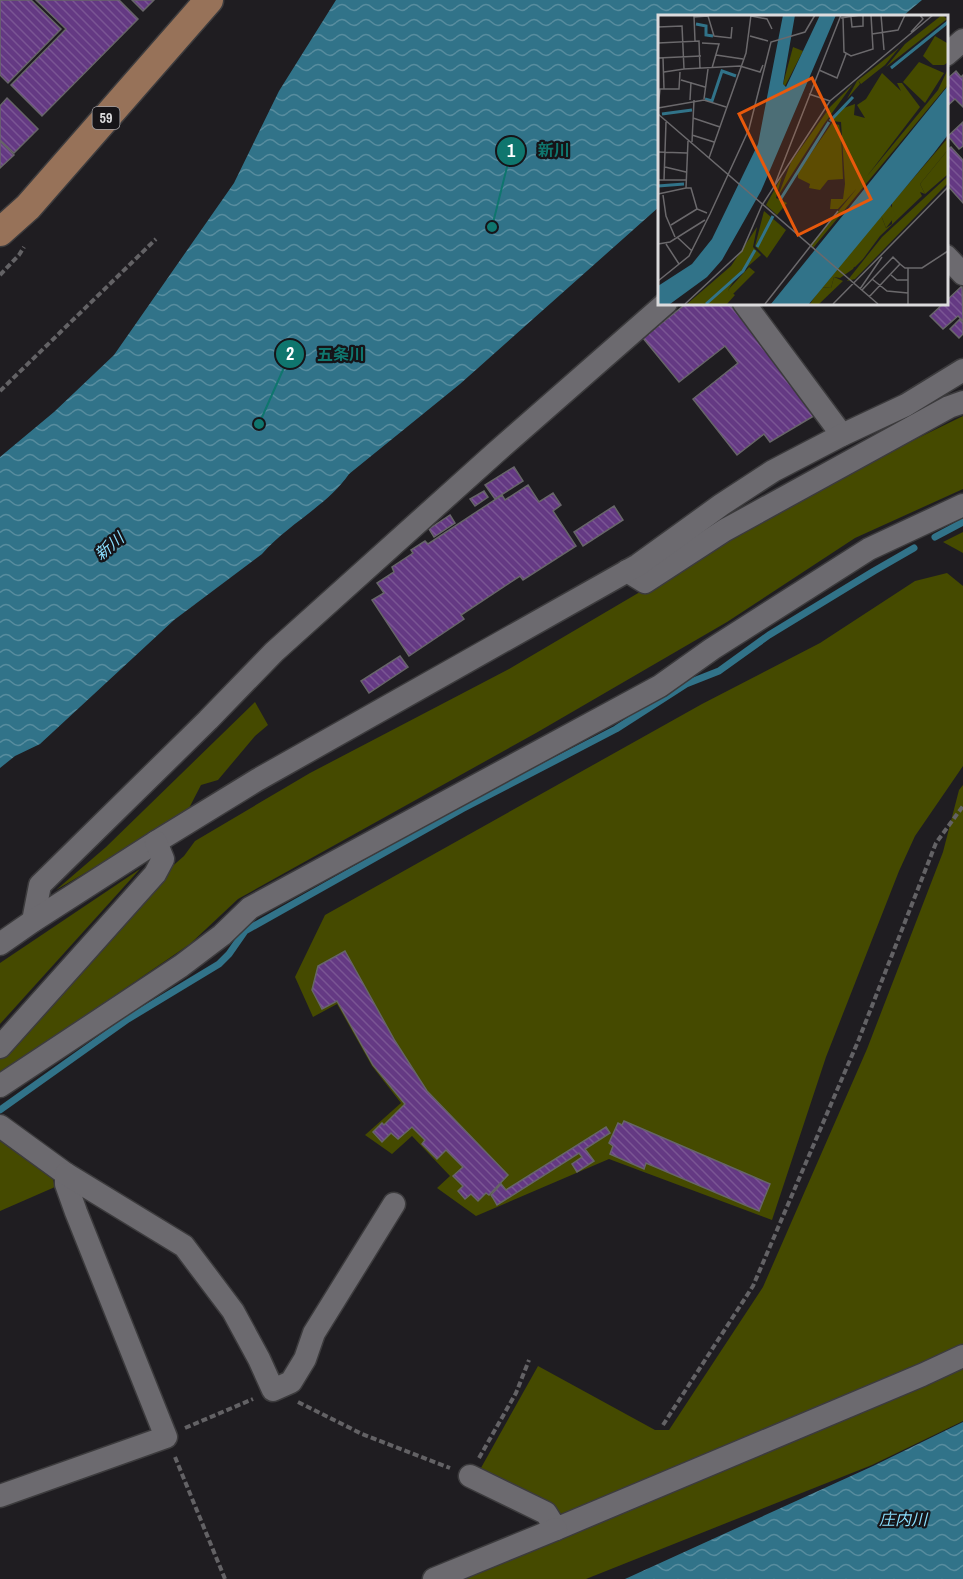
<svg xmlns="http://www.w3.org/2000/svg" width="963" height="1579" viewBox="0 0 963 1579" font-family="'Archivo Narrow','Noto Sans JP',sans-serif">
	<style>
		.grass { fill: #454a00 }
		.water { fill: url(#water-waves) }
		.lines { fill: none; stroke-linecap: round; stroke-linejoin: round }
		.stream { stroke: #317389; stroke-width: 7 }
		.building { fill: url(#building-back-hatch); stroke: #676569; stroke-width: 1.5 }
		.minor-casing { stroke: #3c3b3d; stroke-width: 25 }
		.major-casing { stroke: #3c3b3d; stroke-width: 31 }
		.path { stroke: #636265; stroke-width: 4; stroke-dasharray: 6 3; stroke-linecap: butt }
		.minor { stroke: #6c6a6f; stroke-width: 22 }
		.major { stroke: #977259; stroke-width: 28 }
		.labels { text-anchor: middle; stroke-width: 4.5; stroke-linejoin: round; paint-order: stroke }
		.shield { fill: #161418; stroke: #a19fa2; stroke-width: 1.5 }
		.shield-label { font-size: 14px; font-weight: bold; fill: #dcdbdd }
		.water-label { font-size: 16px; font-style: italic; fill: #8adffe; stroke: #161418 }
		.inset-river { fill: none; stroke: #317389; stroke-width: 3 }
		.inset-road { fill: none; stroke: #6b696c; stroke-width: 1.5 }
		.view { fill: #e8590c; fill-opacity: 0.15; stroke: #e8590c; stroke-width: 3 }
		.inset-edge { fill: none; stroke: #dcdbdd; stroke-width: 3 }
		.leader { fill: none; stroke: #0f766e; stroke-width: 2 }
		.callout-dot { fill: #0f766e; stroke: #161418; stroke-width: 2 }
		.mark-label { font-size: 18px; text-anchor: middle; font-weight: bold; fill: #fff }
		.callout-label { font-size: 16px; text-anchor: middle; font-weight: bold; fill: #0f766e; stroke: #161418; stroke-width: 4.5; stroke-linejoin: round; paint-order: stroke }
	</style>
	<defs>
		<pattern id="water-waves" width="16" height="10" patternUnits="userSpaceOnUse" patternTransform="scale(1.5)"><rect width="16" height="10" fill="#317389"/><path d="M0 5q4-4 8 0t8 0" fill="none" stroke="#588d9f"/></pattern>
		<pattern id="building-back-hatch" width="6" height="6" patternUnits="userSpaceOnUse" patternTransform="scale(1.5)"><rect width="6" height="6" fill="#643983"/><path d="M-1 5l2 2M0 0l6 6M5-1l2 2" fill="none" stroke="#7a5594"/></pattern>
	</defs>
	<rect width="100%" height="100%" fill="#1f1d21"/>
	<g class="grass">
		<path d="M 963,416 L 963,489 L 855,538 L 727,622 L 536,733 L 238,899 L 190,944 L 0,1074 L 0,1057 L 160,877 L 184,856 L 195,841 L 310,773 L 509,669 L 769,516 L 879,457 Z"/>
		<path d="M 963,532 L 963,553 L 943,542 Z"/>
		<path d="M 947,573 L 963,586 L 963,766 L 915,836 L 899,871 L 826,1057 L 772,1220 L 609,1159 L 476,1216 L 437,1188 L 450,1176 L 412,1136 L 392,1154 L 365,1135 L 401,1103 L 372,1066 L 337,1004 L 313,1017 L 295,977 L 325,915 L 702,704 L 820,643 L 915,581 Z"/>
		<path d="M 255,702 L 268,725 L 255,736 L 218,780 L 201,785 L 186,814 L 56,890 L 106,847 Z"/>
		<path d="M 963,785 L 963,1351 L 630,1489 L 561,1514 L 477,1475 L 538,1366 L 655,1430 L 669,1430 L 763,1287 L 867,1049 L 943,852 L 959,790 Z"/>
		<path d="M 140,869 L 0,1024 L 0,963 Z"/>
		<path d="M 0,1133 L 51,1172 L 55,1187 L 0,1211 Z"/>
		<path d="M 963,1367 L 963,1421 L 872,1465 L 586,1579 L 455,1579 Z"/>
	</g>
	<g class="water">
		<path d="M 336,0 L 922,0 L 903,16 L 660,16 L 660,206 L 460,384 L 349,474 C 328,505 288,524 262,554 L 174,620 L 40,744 L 15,756 L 0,768 L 0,457 L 54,412 L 114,355 L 234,183 L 279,91 Z"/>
		<path d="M 963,1422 L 963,1579 L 625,1579 L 873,1466 Z"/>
	</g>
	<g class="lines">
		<g class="stream">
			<path d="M 935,537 L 963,522"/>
			<path d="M 0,1110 L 128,1019 L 219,964 L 229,954 L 245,931 L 462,809 L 616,729 L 686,684 L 719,671 L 769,635 L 874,571 L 914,548"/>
		</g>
	</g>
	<g class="building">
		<path d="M 0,0 L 31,0 L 61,29 L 8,83 L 0,75 Z"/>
		<path d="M 36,0 L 119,0 L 138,19 L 42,116 L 11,85 L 66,29 Z"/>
		<path d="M 132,0 L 154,0 L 143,11 Z"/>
		<path d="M 956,71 L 961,77 L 963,75 L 963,107 L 955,99 L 946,107 L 946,80 Z"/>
		<path d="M 7,98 L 38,129 L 14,153 L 0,140 L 0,106 Z"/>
		<path d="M 963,122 L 963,146 L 959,149 L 948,136 Z"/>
		<path d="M 0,141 L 14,155 L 0,168 Z"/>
		<path d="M 951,147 L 963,160 L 963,203 L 946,184 L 946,151 Z"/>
		<path d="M 962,286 L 963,321 L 958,316 L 943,329 L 930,316 L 944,303 L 946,303 L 946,301 Z"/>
		<path d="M 687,303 L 729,303 L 817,414 L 770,442 L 764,434 L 737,455 L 693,399 L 738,363 L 725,346 L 679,382 L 643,338 Z"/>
		<path d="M 960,319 L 963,323 L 963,334 L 959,338 L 950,329 Z"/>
		<path d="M 514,467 L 523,481 L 495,499 L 485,485 Z"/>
		<path d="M 528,485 L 539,502 L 553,493 L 561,505 L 553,511 L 576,546 L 523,580 L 520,576 L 461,615 L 464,619 L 409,656 L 372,600 L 384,593 L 377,583 L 394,572 L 392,567 L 413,553 L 411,550 L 425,541 L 428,544 L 502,495 L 505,500 Z"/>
		<path d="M 484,491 L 488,497 L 475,506 L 470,499 Z"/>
		<path d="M 614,506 L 623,520 L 583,546 L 574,532 Z"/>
		<path d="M 450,515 L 455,523 L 434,537 L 429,529 Z"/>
		<path d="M 400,656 L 408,667 L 369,693 L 361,681 Z"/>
		<path d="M 345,951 L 395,1041 L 427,1091 L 508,1175 L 489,1195 L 486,1193 L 478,1201 L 471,1194 L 465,1199 L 458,1191 L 463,1186 L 453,1176 L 463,1167 L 446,1150 L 437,1159 L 422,1144 L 425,1140 L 412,1127 L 398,1139 L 391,1133 L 382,1142 L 373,1132 L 382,1123 L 384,1125 L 405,1104 L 373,1065 L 337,1001 L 322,1009 L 312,990 L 318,966 Z"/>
		<path d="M 624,1121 L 770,1184 L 759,1211 L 646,1163 L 644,1169 L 610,1154 L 613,1146 L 609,1143 L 618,1123 L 622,1125 Z"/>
		<path d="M 606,1127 L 610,1133 L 585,1149 L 594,1161 L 577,1172 L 572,1164 L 582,1157 L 579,1153 L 497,1205 L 493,1198 L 491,1195 L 501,1184 L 506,1190 Z"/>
	</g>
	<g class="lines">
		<defs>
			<g id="minor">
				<path d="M 946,55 L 963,40"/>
				<path d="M 946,256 L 963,274"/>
				<path d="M 744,303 L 842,435"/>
				<path d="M 627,571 L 645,582 L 725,530 L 949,407 L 963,402"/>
				<path d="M 33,921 L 40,885 L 208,720 L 274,652 L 494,454 L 666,303"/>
				<path d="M 0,944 L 33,921 L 156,842 L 257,780 L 638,565 L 721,505 L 773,471 L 842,435 L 906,405 L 963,370"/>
				<path d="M 0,1047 L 155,874 L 163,859 L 156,842"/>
				<path d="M 0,1086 L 181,966 L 222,935 L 250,908 L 660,686 L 712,649 L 869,549 L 963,505"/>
				<path d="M 0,1126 L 66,1174 L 66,1184 L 76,1212 L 166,1437 L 0,1496"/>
				<path d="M 66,1174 L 184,1246 L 233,1311 L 259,1359 L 273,1390 L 291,1382 L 305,1359 L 314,1333 L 394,1204"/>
				<path d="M 470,1476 L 546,1513 L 556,1529 L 922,1375 L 963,1356"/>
				<path d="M 434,1579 L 556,1529"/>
			</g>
			<path id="major" d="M 0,232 L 28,207 L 209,0"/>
		</defs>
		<use href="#minor" class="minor-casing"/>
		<use href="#major" class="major-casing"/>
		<g class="path">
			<path d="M 0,275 L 19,255 L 24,247"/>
			<path d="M 0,391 L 156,239"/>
			<path d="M 298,1402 L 362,1434 L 450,1468"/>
			<path d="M 663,1425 L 753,1286 L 859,1039 L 936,843 L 963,806"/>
			<path d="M 185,1428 L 253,1399"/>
			<path d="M 175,1457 L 225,1579"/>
			<path d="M 479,1458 L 516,1393 L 529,1360"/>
		</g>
		<use href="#minor" class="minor"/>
		<use href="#major" class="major"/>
	</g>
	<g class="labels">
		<rect class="shield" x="92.5" y="107" width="27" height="22" rx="4.5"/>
		<g class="shield-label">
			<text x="106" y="123">59</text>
		</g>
		<g class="water-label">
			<text transform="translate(109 546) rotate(-40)" y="6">新川</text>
			<text x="903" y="1525">庄内川</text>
		</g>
	</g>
	<g transform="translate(658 15)">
		<rect width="290" height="290" fill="#1f1d21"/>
		<path d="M 284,0 L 289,4 L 228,52 L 247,29 ZM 277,21 L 289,28 L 289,48 L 286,50 L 275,50 L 265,41 ZM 241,33 L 227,50 L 203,69 L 200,65 L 202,69 L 189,84 L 199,66 ZM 261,47 L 286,58 L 267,88 L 245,67 ZM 289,56 L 289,71 L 155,233 L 152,230 L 163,217 L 280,75 ZM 224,58 L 243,76 L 239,68 L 244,68 L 262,92 L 203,169 L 180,194 L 172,194 L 173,184 L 185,184 L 187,169 L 183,107 L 173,106 L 183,94 L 197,89 L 196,100 L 207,103 L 199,90 L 208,84 ZM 195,69 L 166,109 L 120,181 L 133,147 L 172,92 ZM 174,108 L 181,110 L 183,119 L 185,164 L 170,165 L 162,175 L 151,173 L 152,169 L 140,163 L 140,157 ZM 289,124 L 289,136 L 262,169 L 267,179 L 262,177 L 264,181 L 222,221 L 205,244 L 197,252 L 192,251 L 187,244 L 223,200 L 228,213 L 234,209 L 234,188 ZM 124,161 L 118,183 L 129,188 L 119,200 L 108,190 ZM 289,162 L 289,169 L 197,264 L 189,266 L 224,222 ZM 106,196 L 128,215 L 109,243 L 97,231 ZM 99,212 L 95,232 L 103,240 L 79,261 L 70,275 L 77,280 L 69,289 L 29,289 L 73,251 ZM 176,262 L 185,266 L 161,289 L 152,289 L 163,272 L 173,273 Z" fill="#454a00"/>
		<path d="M 232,189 L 238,200 L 228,213 L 223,200 ZM 187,244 L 197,250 L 195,254 L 182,263 L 176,262 L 173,273 L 164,272 ZM 91,252 L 97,257 L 74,280 L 70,275 Z" fill="#454a00"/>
		<path d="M 135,32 L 145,36 L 127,71 L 125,69 Z" fill="#454a00"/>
		<path d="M 289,136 L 289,160 L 267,179 L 262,169 Z" fill="#454a00"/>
		<path d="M 125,0 L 137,0 L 125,69 L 128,72 L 162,0 L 178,0 L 103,176 L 64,245 L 49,262 L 12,289 L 0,289 L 0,271 L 34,249 L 54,224 L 100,129 ZM 289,72 L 289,121 L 276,138 L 151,289 L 113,289 Z" fill="#317389"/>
		<path class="inset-river" d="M 38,9 L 48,11 L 48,20 L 55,21M 233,53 L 290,7M 47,84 L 54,86 L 64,56 L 78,61M 4,99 L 34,95M 172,106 L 195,82M 0,171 L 26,169M 122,185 L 171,107M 99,232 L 115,201M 48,289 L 85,256 L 97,235"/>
		<path class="inset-road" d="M 223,0 L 226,35M 36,1 L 37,26M 93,1 L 109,4 L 114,14M 36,2 L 50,1 L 56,21 L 73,23 L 74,12M 193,2 L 194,12 L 205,11 L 205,0M 183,3 L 202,0M 185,3 L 186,37 L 193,41 L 215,34 L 213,0M 0,12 L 24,11 L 26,54 L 82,51 L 102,57 L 105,50M 253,17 L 265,4 L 262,0M 214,19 L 240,15 L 247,0M 92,21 L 110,26M 0,28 L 41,26 L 42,54M 44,28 L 61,29 L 54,53M 58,40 L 85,44M 0,43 L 43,41M 161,55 L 179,63 L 188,39M 6,57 L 26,54M 23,65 L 47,72M 6,74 L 21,74 L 22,57M 151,79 L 172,86M 46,84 L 50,54M 32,85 L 33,67M 0,93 L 46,85 L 68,92M 0,93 L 2,74 L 6,74 L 5,43M 0,99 L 220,289M 35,103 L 62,112M 34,120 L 56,127M 34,127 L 36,85M 0,137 L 29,138M 51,143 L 88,38 L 93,0M 7,152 L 28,157M 0,165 L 28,165M 6,165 L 8,107M 117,169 L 183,0M 28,173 L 30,126M 28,173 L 33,173 L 39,194 L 49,198M 0,179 L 28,173M 5,180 L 8,201 L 17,222M 13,210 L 39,194M 19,222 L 34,236M 0,229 L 12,227 L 47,205M 8,229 L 21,249M 242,249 L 247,253 L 264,253 L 290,236M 250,253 L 250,289M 233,260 L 239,265 L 250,265M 214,264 L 229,276 L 250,278M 0,266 L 31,241 L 52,199 L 91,114 L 113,27 L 147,17 L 157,0M 202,274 L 224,242M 204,275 L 235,242 L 242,249 L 211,282M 27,289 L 84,236 L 104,190 L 172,86 L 275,0M 107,289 L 180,196M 175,289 L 290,172"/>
		<path class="view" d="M 154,63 L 213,184 L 140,220 L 81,99 Z"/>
		<rect width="290" height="290" class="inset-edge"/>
	</g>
	<path class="leader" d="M492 227L511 151M259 424L290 354"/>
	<g class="callout-dot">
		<circle cx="492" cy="227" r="6"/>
		<circle cx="259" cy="424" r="6"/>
		<circle cx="511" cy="151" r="15"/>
		<circle cx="290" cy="354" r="15"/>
	</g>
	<g class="mark-label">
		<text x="511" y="157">1</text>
		<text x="290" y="360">2</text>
	</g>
	<g class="callout-label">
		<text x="554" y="156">新川</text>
		<text x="341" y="360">五条川</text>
	</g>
</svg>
